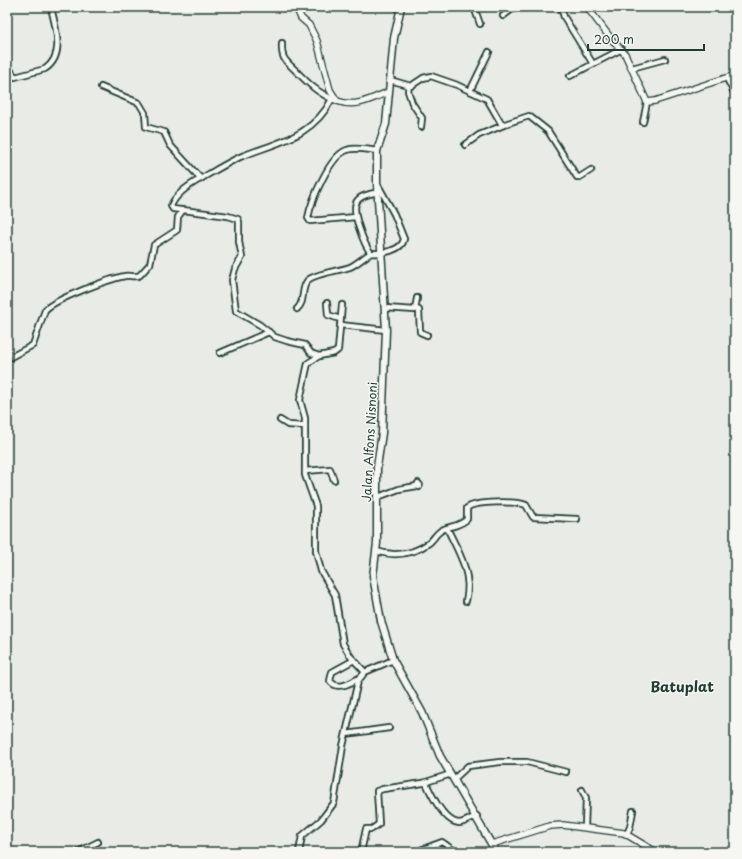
<svg xmlns="http://www.w3.org/2000/svg" width="742" height="859" viewBox="0 0 742 859" font-family="'Playpen Sans',sans-serif">
	<style>
		.lines { fill: none; stroke-linecap: round; stroke-linejoin: round }
		.minor-casing { stroke: #1f3d34; stroke-width: 8 }
		.tertiary-casing { stroke: #1f3d34; stroke-width: 8 }
		.secondary-casing { stroke: #1f3d34; stroke-width: 9 }
		.minor { stroke: #f6f6f2; stroke-width: 4.5 }
		.tertiary { stroke: #f6f6f2; stroke-width: 5.5 }
		.secondary { stroke: #f6f6f2; stroke-width: 6 }
		.labels { text-anchor: middle; stroke-width: 3; stroke-linejoin: round; paint-order: stroke }
		.street-label { font-size: 12px; fill: #1f3d34; stroke: #f6f6f2 }
		.quarter-label { font-size: 14px; font-weight: bold; fill: #1f3d34; stroke: #f6f6f2 }
	</style>
	<rect width="100%" height="100%" fill="#e9ebe7"/>
	<filter id="ink" filterUnits="userSpaceOnUse"><feTurbulence type="fractalNoise" baseFrequency=".025" numOctaves="2"/><feDisplacementMap in="SourceGraphic" scale="8" xChannelSelector="R" yChannelSelector="G"/><feConvolveMatrix kernelMatrix="1 2 1 2 8 2 1 2 1" color-interpolation-filters="sRGB"/></filter>
	<g filter="url(#ink)">
		<g class="lines">
			<defs>
				<g id="minor">
					<path d="M 474,7 L 480,24"/>
					<path d="M 561,7 L 564,17 L 593,64 L 622,49"/>
					<path d="M 503,16 L 515,7"/>
					<path d="M 282,43 C 281,61 287,61 297,72 C 310,85 317,92 334,100"/>
					<path d="M 7,65 L 15,77 L 45,69 C 66,55 55,27 51,7"/>
					<path d="M 632,68 L 665,59"/>
					<path d="M 570,76 L 593,64"/>
					<path d="M 727,79 L 735,94"/>
					<path d="M 390,80 L 411,86 L 423,78 L 431,76 L 457,85 L 487,99 L 502,125 L 529,116 L 548,131 L 577,177 L 580,177 L 591,170"/>
					<path d="M 409,86 L 408,91 L 412,103 L 422,118 L 421,127"/>
					<path d="M 101,87 L 139,103 L 145,113 L 146,127 L 164,132 L 170,145 L 201,179"/>
					<path d="M 470,91 L 489,52"/>
					<path d="M 643,122 L 647,102"/>
					<path d="M 465,145 L 479,135 L 504,125"/>
					<path d="M 378,192 C 371,194 359,195 356,203 C 352,213 364,245 371,253 C 381,254 402,251 404,239 L 394,214 L 378,185"/>
					<path d="M 181,210 L 173,209 L 171,206 C 176,193 191,184 202,178 C 214,171 227,163 240,157 C 277,142 312,138 332,99"/>
					<path d="M 356,217 L 310,221 L 308,218 C 311,202 329,156 347,150 C 355,147 369,150 377,151"/>
					<path d="M 327,303 L 328,315 L 340,319"/>
					<path d="M 342,305 L 338,350 L 334,353 L 319,356 L 308,363 L 300,400 L 305,418 L 305,475 L 316,506 L 316,551 L 321,571 L 335,595 L 343,644 L 351,657 L 365,672"/>
					<path d="M 385,308 L 415,310 L 417,298"/>
					<path d="M 297,309 C 306,302 300,288 308,280 C 316,273 339,271 350,267 C 357,264 364,257 371,253"/>
					<path d="M 417,309 L 419,310 L 420,332 L 427,335"/>
					<path d="M 340,325 L 386,330"/>
					<path d="M 220,353 L 269,332"/>
					<path d="M 7,359 L 33,345 L 45,310 C 55,299 109,279 125,276 C 130,275 135,278 140,275 L 150,264 L 154,245 L 177,230 L 178,217 L 183,210 L 228,216 L 238,219 L 239,222 L 239,242 L 242,257 L 235,269 L 232,280 L 236,311 L 260,325 L 275,337 L 287,341 L 305,345 L 311,353 L 319,356"/>
					<path d="M 280,420 L 288,425 L 305,426"/>
					<path d="M 305,471 L 330,469 L 334,480"/>
					<path d="M 418,483 L 420,485 L 419,487 L 417,486 Z"/>
					<path d="M 378,497 L 399,489 L 417,486"/>
					<path d="M 447,528 C 458,551 473,574 466,601"/>
					<path d="M 376,551 C 395,557 412,555 429,543 C 434,539 436,533 442,530 C 450,526 461,526 467,519 L 467,508 C 475,501 517,501 526,505 L 533,517 L 577,519"/>
					<path d="M 354,660 L 332,672 L 330,681 C 338,691 350,683 359,678"/>
					<path d="M 346,734 L 389,728"/>
					<path d="M 454,779 L 468,766 L 500,762 L 527,762 L 566,772"/>
					<path d="M 426,783 C 431,794 444,822 459,823 C 464,823 471,818 477,816"/>
					<path d="M 582,790 L 586,798 L 585,827"/>
					<path d="M 627,834 L 630,827 L 633,811"/>
					<path d="M 78,852 L 98,842"/>
					<path d="M 299,852 L 302,836 L 321,820 L 334,803 L 343,746 L 358,681 L 365,672 L 393,660"/>
					<path d="M 361,852 L 366,829 L 372,829 L 379,824 L 377,791 L 383,789 L 423,783 L 451,774"/>
					<path d="M 415,852 L 442,842 L 456,852"/>
				</g>
				<g id="tertiary">
					<path d="M 296,7 L 301,18 L 309,25 L 317,41 L 330,90 L 337,101 C 356,108 371,99 388,92"/>
					<path d="M 587,7 L 612,40 L 625,54 L 647,102 L 655,101 L 735,75"/>
					<path d="M 492,844 L 550,826 L 563,825 L 624,833 L 656,852"/>
				</g>
				<path id="secondary" d="M 401,7 L 394,38 L 386,124 L 377,151 L 377,183 L 386,330 L 382,433 L 377,467 L 377,543 L 373,576 L 381,621 L 393,660 L 422,712 L 440,756 L 496,852"/>
			</defs>
			<use href="#minor" class="minor-casing"/>
			<use href="#tertiary" class="tertiary-casing"/>
			<use href="#secondary" class="secondary-casing"/>
			<use href="#minor" class="minor"/>
			<use href="#tertiary" class="tertiary"/>
			<use href="#secondary" class="secondary"/>
		</g>
	</g>
	<g class="labels">
		<g class="street-label">
			<text transform="translate(370 442) rotate(-87)" y="4">Jalan Alfons Nisnoni</text>
		</g>
		<g class="quarter-label">
			<text x="682" y="692">Batuplat</text>
		</g>
	</g>
	<rect width="742" height="859" fill="none" stroke="#f6f6f2" stroke-width="24"/>
	<rect x="12" y="12" width="718" height="835" fill="none" stroke="#1f3d34" stroke-width="1.5" filter="url(#ink)"/>
	<path d="M588 44v6h116v-6" fill="none" stroke="#1f3d34" stroke-width="2"/>
	<text x="594" y="44" font-size="12" fill="#1f3d34" stroke="#f6f6f2" stroke-width="3" paint-order="stroke">200 m</text>
</svg>
